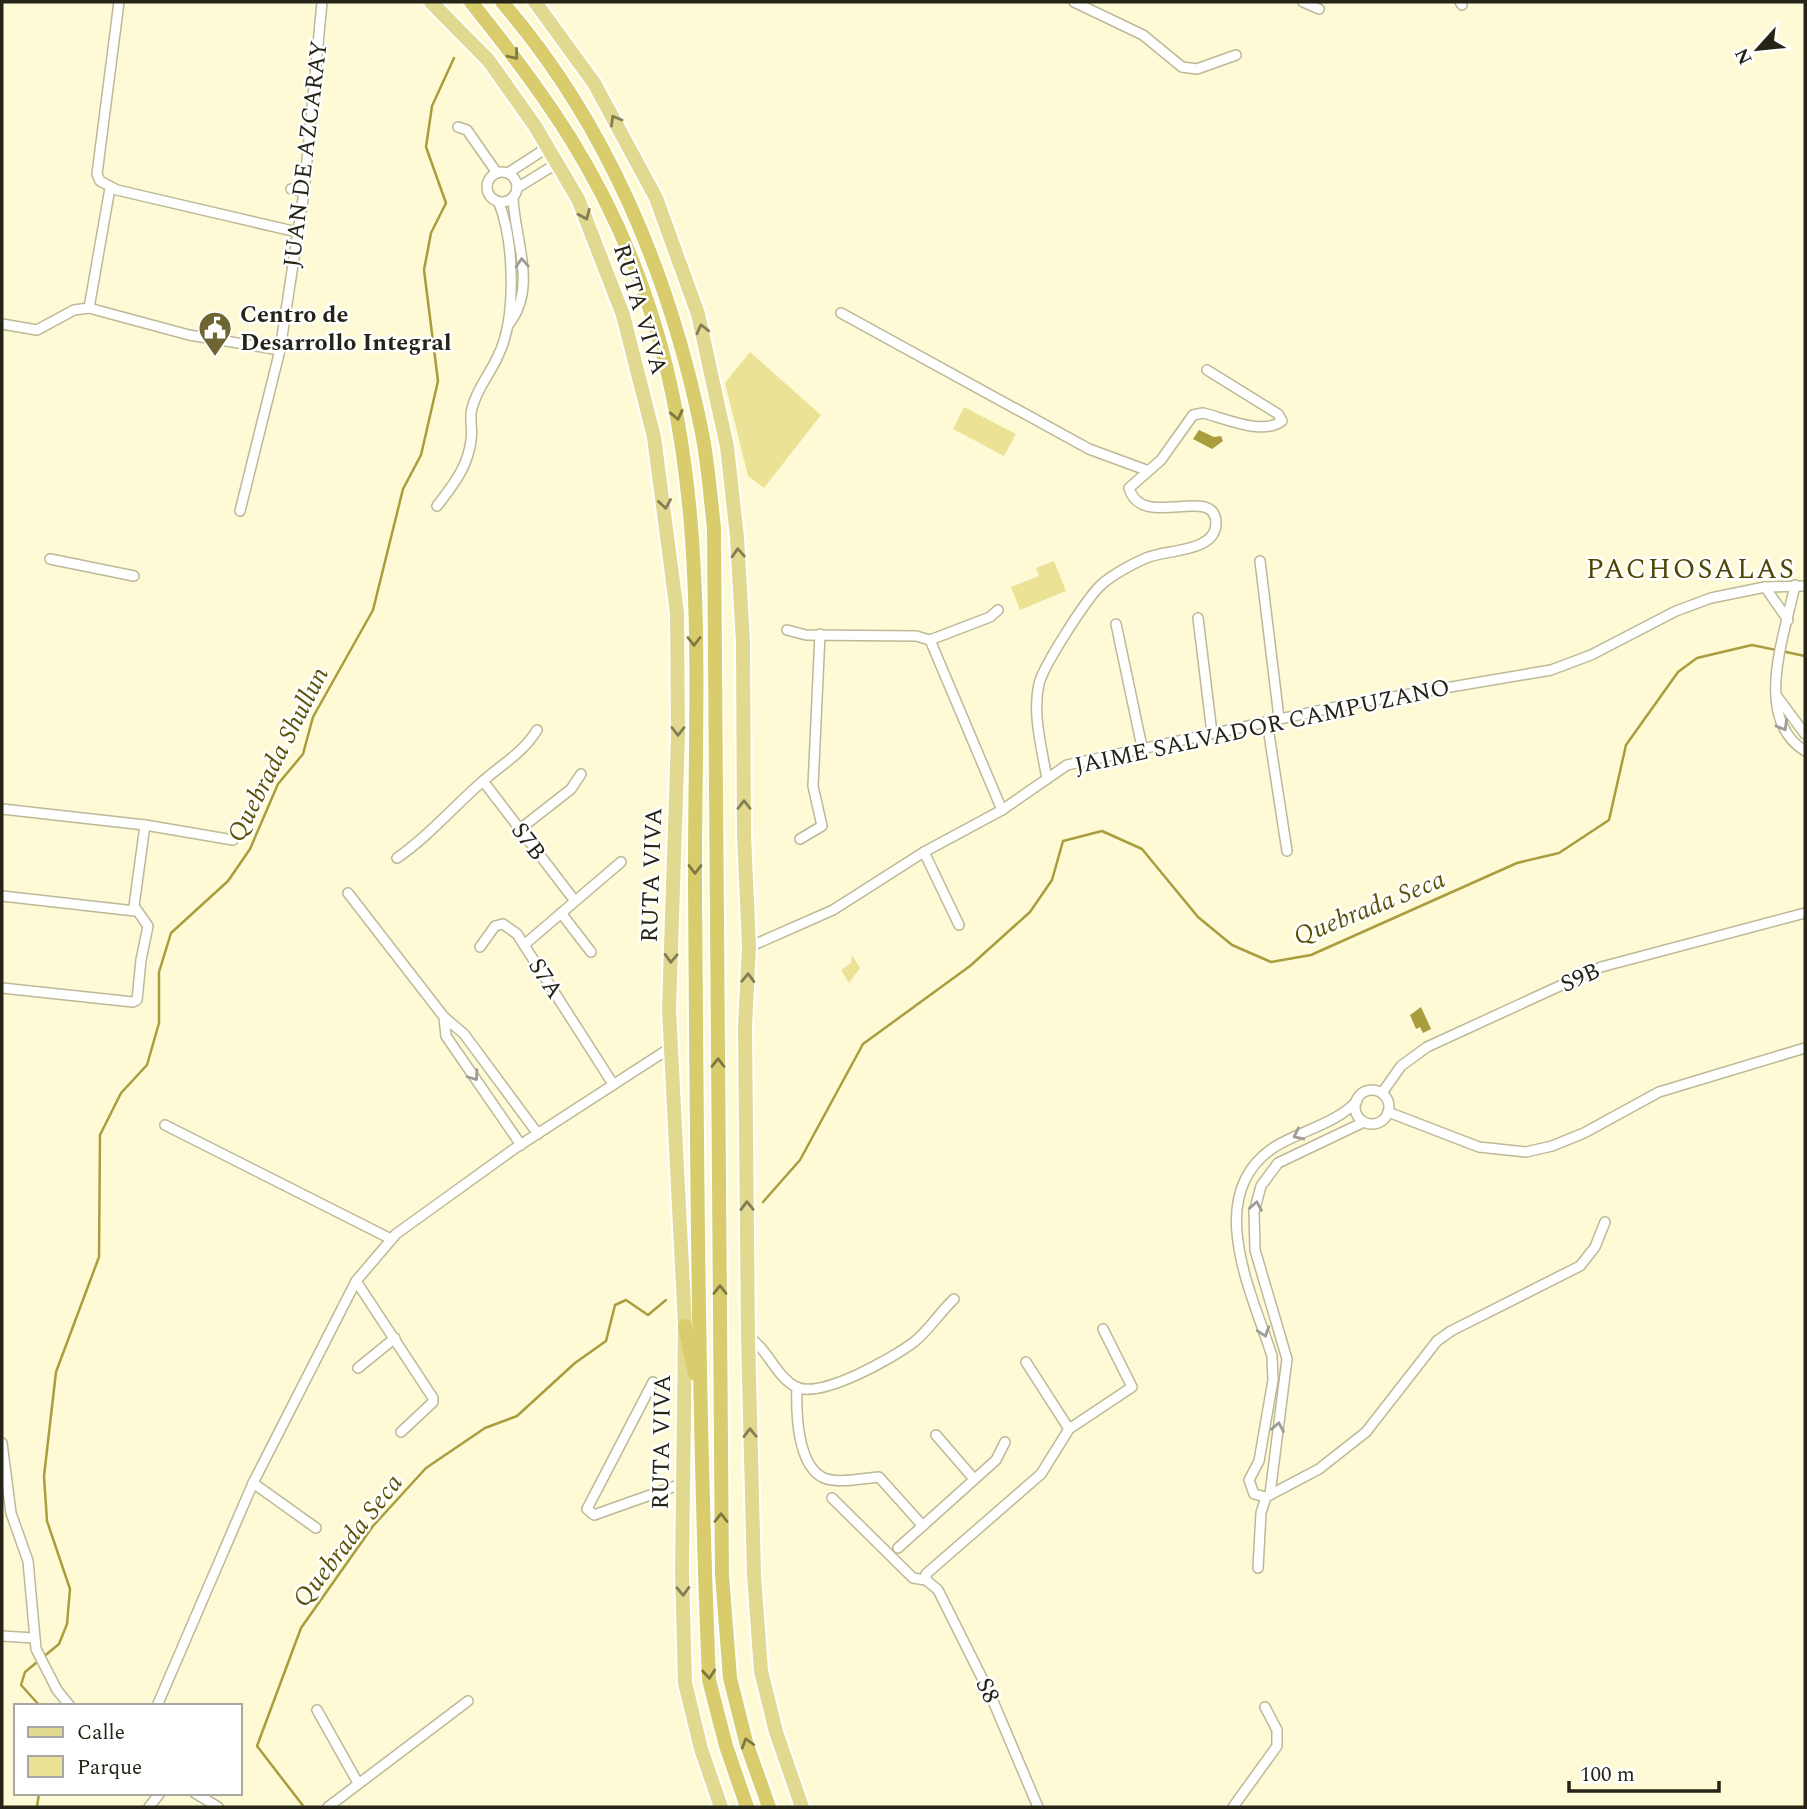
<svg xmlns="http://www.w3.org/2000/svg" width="1807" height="1809" viewBox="0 0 1807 1809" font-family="Spectral,serif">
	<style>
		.green { fill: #ebe295 }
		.water { fill: #a99d3e }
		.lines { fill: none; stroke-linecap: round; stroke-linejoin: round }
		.stream { stroke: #a99d3e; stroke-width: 2.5 }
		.minor-casing { stroke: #bdb997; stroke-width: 12 }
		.primary-casing { stroke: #fff; stroke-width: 18 }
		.trunk-casing { stroke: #fff; stroke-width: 18 }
		.minor { stroke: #fff; stroke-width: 9 }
		.primary { stroke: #e2d991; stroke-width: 14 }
		.trunk { stroke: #d8cc6c; stroke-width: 14 }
		.oneway { stroke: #7e7841 }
		.oneway2 { stroke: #847e54 }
		.oneway3 { stroke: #9d9c96 }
		.labels { text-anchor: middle; stroke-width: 5; stroke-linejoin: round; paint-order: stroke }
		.street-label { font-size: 24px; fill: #252416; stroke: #fff }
		.poi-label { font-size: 24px; font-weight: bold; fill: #252416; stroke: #fff; text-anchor: start }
		.water-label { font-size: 26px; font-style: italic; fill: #5b5207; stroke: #fff }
		.quarter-label { font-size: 28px; letter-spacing: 2px; fill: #4e4603; stroke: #fff }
	</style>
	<rect width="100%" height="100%" fill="#fefad6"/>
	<g class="green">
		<path d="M 750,352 L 821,415 L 764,488 L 748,476 L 725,383 Z"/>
		<path d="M 964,407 L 1016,434 L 1004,456 L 953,429 Z"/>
		<path d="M 1054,561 L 1066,591 L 1020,610 L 1011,587 L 1039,576 L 1036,568 Z"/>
		<path d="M 852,955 L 860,968 L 849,983 L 841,970 L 851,963 Z"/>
	</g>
	<g class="water">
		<path d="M 1199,430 L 1214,437 L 1221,436 L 1223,441 L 1212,449 L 1193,439 Z"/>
		<path d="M 1421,1007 L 1431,1029 L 1423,1033 L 1420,1027 L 1416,1029 L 1410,1015 Z"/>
	</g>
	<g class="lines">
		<g class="stream">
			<path d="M 763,1202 L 800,1160 L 863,1044 L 970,966 L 1030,912 L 1052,880 L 1063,841 L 1102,831 L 1142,849 L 1198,917 L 1232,945 L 1271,962 L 1311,955 L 1517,863 L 1559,853 L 1609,820 L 1626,745 L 1678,672 L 1697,658 L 1752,645 L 1805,656"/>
			<path d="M 40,1706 L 21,1685 L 25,1672 L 59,1644 L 67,1624 L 70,1589 L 47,1521 L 44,1476 L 56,1372 L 99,1257 L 100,1135 L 121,1093 L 147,1065 L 159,1023 L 159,972 L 171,933 L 228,881 L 250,849 L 278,784 L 303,754 L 313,717 L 373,610 L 403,489 L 421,455 L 438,381 L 424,270 L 431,233 L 446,203 L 426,147 L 432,106 L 454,58"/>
			<path d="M 37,1807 L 39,1793"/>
			<path d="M 304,1807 L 257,1746 L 301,1628 L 373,1526 L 426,1468 L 485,1428 L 517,1416 L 575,1363 L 606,1341 L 615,1305 L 626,1300 L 648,1315 L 666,1300"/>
		</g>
		<defs>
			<g id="minor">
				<path d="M 119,2 L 97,174 L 100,181 L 117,190 L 297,232"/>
				<path d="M 1074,2 L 1143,35 L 1182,67 L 1197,69 L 1236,55"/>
				<path d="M 1303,2 L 1319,9"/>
				<path d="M 1460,2 L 1462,5"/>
				<path d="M 458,127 L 467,130 L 497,173"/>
				<circle cx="502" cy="187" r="15"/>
				<path d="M 508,173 L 542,151 L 543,141"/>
				<path d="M 517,188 L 551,167 L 561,172"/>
				<path d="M 291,189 L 304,192"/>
				<path d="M 89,308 L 110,188"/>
				<path d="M 841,313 L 1089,449 L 1146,470"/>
				<path d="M 2,324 L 37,330 L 74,310 L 89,308 L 189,335 L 280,350"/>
				<path d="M 508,325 C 538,289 515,240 513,199"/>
				<path d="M 437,506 C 453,485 468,467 471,440 C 473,430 469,418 472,408 C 477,388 490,374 498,356 C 517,317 514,242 499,203"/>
				<path d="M 240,511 L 280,350 L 304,192 L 322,2"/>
				<path d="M 50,559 L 134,576"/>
				<path d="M 1260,561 L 1279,718"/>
				<path d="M 1795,585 C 1785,635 1752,718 1805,751"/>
				<path d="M 1765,587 L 1788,620"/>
				<path d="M 1198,618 L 1212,733"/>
				<path d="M 1116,624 L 1142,747"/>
				<path d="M 787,630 L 806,635 L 916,636 L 930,640 L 990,617 L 998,610"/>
				<path d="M 930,640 L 1002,810"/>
				<path d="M 1776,695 L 1805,734"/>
				<path d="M 1267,721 L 1287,851"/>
				<path d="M 1047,779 C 1042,749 1032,714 1039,684 C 1043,666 1087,598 1101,585 C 1112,575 1132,564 1146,558 C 1166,549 1217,553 1216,522 C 1214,484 1141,531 1129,488 L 1161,460 L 1193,415 L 1203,413 C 1225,418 1262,436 1282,421 L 1278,414 L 1207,370"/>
				<path d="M 483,781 L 575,901"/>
				<path d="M 2,809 L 145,825 L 233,840"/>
				<path d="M 520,829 L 571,789 L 581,774"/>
				<path d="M 800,839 L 822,826 L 813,786 L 820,634"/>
				<path d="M 924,852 L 959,925"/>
				<path d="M 397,858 C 429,836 453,807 482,782 C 502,764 523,753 537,730"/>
				<path d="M 348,893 L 444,1017 L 464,1034 L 538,1134"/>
				<path d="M 2,896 L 135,911"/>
				<path d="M 561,913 L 591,952"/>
				<path d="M 524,945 L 621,862"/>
				<path d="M 480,947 L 495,926 L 503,924 L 517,934 L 613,1084"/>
				<path d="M 749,947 L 833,910 L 924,852 L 1002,810 L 1067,765 L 1345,705 L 1551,670 L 1591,655 L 1676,611 L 1711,598 L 1765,587 L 1805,586"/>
				<path d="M 2,988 L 133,1002 L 137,1000 L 141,960 L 148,926 L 134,906 L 145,825"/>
				<path d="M 444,1017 L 446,1036 L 521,1145"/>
				<circle cx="1372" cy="1107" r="17"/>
				<path d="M 1382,1093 L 1401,1066 L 1427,1047 L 1601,967 L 1805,913"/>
				<path d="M 1388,1112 L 1479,1147 L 1526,1152 L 1552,1146 L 1584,1133 L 1659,1092 L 1805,1048"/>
				<path d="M 165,1125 L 391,1239"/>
				<path d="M 356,1281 L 433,1398 L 433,1402 L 401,1432"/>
				<path d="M 748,1337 C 768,1348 775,1376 796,1387 C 821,1399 893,1358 914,1342 C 929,1330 940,1312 954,1299"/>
				<path d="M 1026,1362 L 1069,1429"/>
				<path d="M 358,1368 L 395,1338"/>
				<path d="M 653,1382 L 587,1509 L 594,1515 L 684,1483"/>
				<path d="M 797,1387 C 796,1412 797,1466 824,1478 C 838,1484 864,1478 879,1477 L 922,1525"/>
				<path d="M 936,1435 L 974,1479"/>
				<path d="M 2,1443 L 11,1513 L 28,1561 L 36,1649 L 57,1690 L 70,1706"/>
				<path d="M 253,1483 L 316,1528"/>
				<path d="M 1270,1494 L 1287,1359 L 1255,1250 L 1254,1212 L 1261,1186 L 1278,1163 L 1364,1122"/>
				<path d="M 1266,1497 L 1254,1494 L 1249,1480 L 1259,1461 L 1273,1380 L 1272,1356 C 1253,1295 1202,1196 1273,1148 C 1299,1131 1336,1124 1357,1101"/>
				<path d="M 832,1498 L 913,1578 L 926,1580 L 938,1590 L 990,1694 L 1038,1807"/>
				<path d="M 898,1548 L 996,1460 L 1005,1442"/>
				<path d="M 1258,1568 L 1261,1513 L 1266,1497 L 1319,1469 L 1366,1432 L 1437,1341 L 1451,1331 L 1580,1266 L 1595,1247 L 1605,1222"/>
				<path d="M 926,1580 L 926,1574 L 1041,1474 L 1069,1429 L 1132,1387 L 1103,1329"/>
				<path d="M 2,1636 L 34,1638"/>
				<path d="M 157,1706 L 253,1483 L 356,1281 L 396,1234 L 514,1149 L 670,1048"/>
				<path d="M 317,1710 L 358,1783"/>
				<path d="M 195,1793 L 218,1807"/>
				<path d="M 149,1807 L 160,1793"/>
				<path d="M 328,1807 L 468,1701"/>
				<path d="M 1233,1807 L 1277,1746 L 1277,1730 L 1265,1707"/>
			</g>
			<g id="primary">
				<path d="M 431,2 L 489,61 L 535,126 L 578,199 L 623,315 L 654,437 L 677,613 L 678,736 L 669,1009 L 685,1326 L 682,1572 L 685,1683 L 701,1749 L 721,1807"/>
				<path d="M 535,2 L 594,83 L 656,198 L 698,314 L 727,447 L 737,537 L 743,643 L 744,835 L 749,947 L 745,1026 L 748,1337 L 754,1575 L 761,1671 L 776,1732 L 802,1807"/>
			</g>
			<g id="trunk">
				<path d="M 471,2 C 546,95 604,177 644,292 C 712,482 694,689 695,887 C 697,1152 698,1416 709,1680 L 726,1746 L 747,1807"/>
				<path d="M 502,2 C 606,122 669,273 701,428 C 708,460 710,495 714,528 L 722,1575 L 730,1678 L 746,1742 L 769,1807"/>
				<path d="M 685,1326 L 695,1374"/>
			</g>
		</defs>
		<use href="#minor" class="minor-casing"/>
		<use href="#primary" class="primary-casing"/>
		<use href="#trunk" class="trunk-casing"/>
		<use href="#minor" class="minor"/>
		<use href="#primary" class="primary"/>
		<use href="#trunk" class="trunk"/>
	</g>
	<defs><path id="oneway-chevron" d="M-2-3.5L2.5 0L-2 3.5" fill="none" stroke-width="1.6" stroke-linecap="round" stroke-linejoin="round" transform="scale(1.75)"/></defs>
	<g class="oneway">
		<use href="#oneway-chevron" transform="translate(514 55) rotate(51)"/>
		<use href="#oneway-chevron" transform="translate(677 415) rotate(78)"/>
		<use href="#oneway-chevron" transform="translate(694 641) rotate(90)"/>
		<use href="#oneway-chevron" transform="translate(695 869) rotate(90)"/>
		<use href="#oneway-chevron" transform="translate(718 1063) rotate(-90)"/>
		<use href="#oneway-chevron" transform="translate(720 1290) rotate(-90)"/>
		<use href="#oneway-chevron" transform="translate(721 1518) rotate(-90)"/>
		<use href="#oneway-chevron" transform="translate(709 1674) rotate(85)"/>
		<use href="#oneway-chevron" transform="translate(747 1743) rotate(-107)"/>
	</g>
	<g class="oneway2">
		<use href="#oneway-chevron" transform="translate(615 120) rotate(-120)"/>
		<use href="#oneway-chevron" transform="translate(585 215) rotate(67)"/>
		<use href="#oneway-chevron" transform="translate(702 329) rotate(-104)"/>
		<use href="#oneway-chevron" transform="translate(665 504) rotate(81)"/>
		<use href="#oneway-chevron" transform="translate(738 553) rotate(-93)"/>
		<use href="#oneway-chevron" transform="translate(678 731) rotate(90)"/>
		<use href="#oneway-chevron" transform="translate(744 805) rotate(-90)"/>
		<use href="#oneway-chevron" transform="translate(671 958) rotate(92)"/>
		<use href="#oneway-chevron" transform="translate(748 978) rotate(-88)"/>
		<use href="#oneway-chevron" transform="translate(747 1206) rotate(-91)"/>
		<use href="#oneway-chevron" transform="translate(750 1433) rotate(-91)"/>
		<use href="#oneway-chevron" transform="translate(683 1591) rotate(88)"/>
	</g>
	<g class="oneway3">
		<use href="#oneway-chevron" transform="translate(522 263) rotate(-93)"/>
		<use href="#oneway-chevron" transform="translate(1783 726) rotate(60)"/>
		<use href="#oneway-chevron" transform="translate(474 1076) rotate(54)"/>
		<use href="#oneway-chevron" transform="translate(1298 1135) rotate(154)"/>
		<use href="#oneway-chevron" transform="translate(1256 1206) rotate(-80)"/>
		<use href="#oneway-chevron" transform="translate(1264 1332) rotate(72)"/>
		<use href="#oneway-chevron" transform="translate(1278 1427) rotate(-80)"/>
	</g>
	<defs>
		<symbol id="civic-pin" viewBox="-11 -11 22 30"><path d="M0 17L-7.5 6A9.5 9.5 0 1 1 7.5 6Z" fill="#6d6633" stroke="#fff"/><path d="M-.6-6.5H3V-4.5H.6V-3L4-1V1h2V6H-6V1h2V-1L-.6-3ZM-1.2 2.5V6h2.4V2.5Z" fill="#fff"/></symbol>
	</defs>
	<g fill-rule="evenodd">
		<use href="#civic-pin" x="196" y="309" width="38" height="52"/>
	</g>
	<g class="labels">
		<g class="street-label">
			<text transform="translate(305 154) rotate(-83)" y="8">JUAN DE AZCARAY</text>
			<text transform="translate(641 309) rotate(73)" y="8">RUTA VIVA</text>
			<text transform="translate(1262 726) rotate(-12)" y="8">JAIME SALVADOR CAMPUZANO</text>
			<text transform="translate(529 841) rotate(53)" y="8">S7B</text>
			<text transform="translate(651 875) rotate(-88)" y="8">RUTA VIVA</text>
			<text transform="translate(1580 977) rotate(-24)" y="8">S9B</text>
			<text transform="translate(546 978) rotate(57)" y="8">S7A</text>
			<text transform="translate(661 1442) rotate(-89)" y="8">RUTA VIVA</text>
			<text transform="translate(988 1690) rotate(65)" y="8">S8</text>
		</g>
		<g class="poi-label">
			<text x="240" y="322">Centro de<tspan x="240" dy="28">Desarrollo Integral</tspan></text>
		</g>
		<g class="water-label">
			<text transform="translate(277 754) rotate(-63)" y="9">Quebrada Shullun</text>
			<text transform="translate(1369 907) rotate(-22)" y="9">Quebrada Seca</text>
			<text transform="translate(347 1540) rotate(-52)" y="9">Quebrada Seca</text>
		</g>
		<g class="quarter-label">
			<text x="1691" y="578">PACHOSALAS</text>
		</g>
	</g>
	<rect width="1807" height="1809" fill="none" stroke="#252416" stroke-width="7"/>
	<rect x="14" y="1704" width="228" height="91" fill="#ffffff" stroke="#a8a7a2" stroke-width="2"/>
	<rect x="28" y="1727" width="35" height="10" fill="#e2d991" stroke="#a8a7a2" stroke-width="2"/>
	<text x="77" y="1739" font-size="21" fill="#252416">Calle</text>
	<rect x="28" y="1756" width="35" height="21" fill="#ebe295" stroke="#a8a7a2" stroke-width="2"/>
	<text x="77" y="1774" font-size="21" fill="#252416">Parque</text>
	<g transform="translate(1758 49) rotate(243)" stroke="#ffffff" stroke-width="5" paint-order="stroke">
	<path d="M0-5L12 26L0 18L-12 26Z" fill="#252416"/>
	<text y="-10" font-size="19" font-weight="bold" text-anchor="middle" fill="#252416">N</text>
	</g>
	<path d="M1569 1781v10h150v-10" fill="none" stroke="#252416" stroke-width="3.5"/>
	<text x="1580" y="1781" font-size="21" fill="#252416" stroke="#ffffff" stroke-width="5" paint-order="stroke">100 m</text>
</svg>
